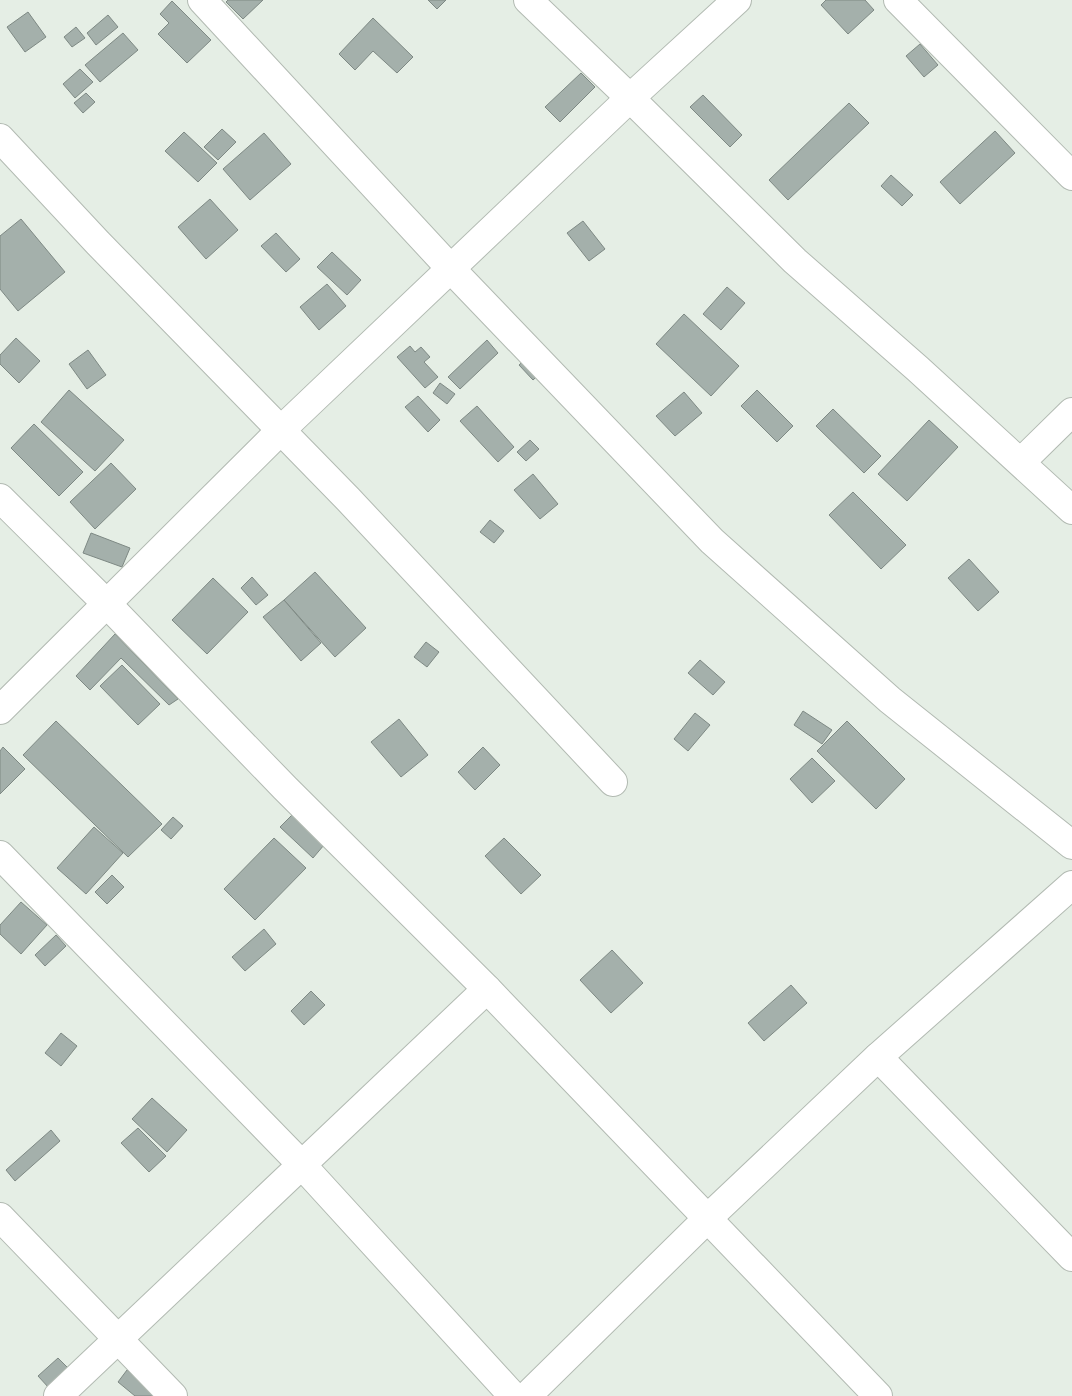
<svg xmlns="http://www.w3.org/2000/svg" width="1072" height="1396" viewBox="0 0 1072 1396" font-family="Lato,sans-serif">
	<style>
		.building { fill: #a4b0ab; stroke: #7e8984 }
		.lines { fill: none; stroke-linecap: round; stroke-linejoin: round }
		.minor-casing { stroke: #b2bab2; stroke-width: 30 }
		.minor { stroke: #fff; stroke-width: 28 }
	</style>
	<rect width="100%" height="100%" fill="#e5eee5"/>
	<g class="building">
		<path d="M 228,0 L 263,0 L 243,19 L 226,2 Z"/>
		<path d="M 428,0 L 446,0 L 437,9 Z"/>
		<path d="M 826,0 L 865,0 L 874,10 L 848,34 L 821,5 Z"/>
		<path d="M 172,1 L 211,40 L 187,63 L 158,34 L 169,23 L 160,14 Z"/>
		<path d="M 28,12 L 46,37 L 25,52 L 7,27 Z"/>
		<path d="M 108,15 L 118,27 L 96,45 L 87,33 Z"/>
		<path d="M 373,18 L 413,57 L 397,73 L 373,51 L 355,70 L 339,54 Z"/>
		<path d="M 76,27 L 85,38 L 72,47 L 64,37 Z"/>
		<path d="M 123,33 L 138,50 L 100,82 L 85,65 Z"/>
		<path d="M 920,44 L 938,65 L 924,77 L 906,56 Z"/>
		<path d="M 80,69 L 93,82 L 75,98 L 63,84 Z"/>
		<path d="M 581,73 L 595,87 L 560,122 L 545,107 Z"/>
		<path d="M 86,93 L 95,102 L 83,113 L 74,103 Z"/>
		<path d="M 703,95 L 742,135 L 730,147 L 690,107 Z"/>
		<path d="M 849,103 L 869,123 L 788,200 L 769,180 Z"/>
		<path d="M 222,129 L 236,142 L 218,160 L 204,147 Z"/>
		<path d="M 995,131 L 1015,153 L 960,204 L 940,182 Z"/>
		<path d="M 184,132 L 217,163 L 198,182 L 165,151 Z"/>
		<path d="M 264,133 L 291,164 L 250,200 L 223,169 Z"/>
		<path d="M 891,175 L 913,195 L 902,206 L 881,186 Z"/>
		<path d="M 210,199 L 238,230 L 206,259 L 178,227 Z"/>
		<path d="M 21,219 L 65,272 L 18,311 L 0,289 L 0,236 Z"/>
		<path d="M 583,221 L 605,249 L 589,261 L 567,233 Z"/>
		<path d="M 276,233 L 300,259 L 286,272 L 261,246 Z"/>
		<path d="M 332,252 L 361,280 L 347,295 L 317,267 Z"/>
		<path d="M 327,284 L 346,306 L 319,330 L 300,307 Z"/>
		<path d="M 727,287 L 745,303 L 721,330 L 703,314 Z"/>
		<path d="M 684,314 L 739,366 L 711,396 L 656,344 Z"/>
		<path d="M 16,338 L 40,361 L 19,383 L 0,364 L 0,355 Z"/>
		<path d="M 487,340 L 498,353 L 460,389 L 448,377 Z"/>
		<path d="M 410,346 L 415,352 L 421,347 L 430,357 L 424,362 L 438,377 L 425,388 L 397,357 Z"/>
		<path d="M 88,350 L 106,375 L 87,389 L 69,364 Z"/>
		<path d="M 530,355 L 544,370 L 533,380 L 519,365 Z"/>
		<path d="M 440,383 L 455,394 L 447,404 L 433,393 Z"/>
		<path d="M 69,390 L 124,440 L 95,471 L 41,422 Z"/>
		<path d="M 757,390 L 793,426 L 777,442 L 741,406 Z"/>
		<path d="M 684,392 L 702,413 L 675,436 L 656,416 Z"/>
		<path d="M 418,396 L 440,420 L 428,432 L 405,407 Z"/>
		<path d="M 477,406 L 514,447 L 498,462 L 460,421 Z"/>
		<path d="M 833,409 L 881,456 L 864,473 L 816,426 Z"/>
		<path d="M 929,420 L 958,447 L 907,501 L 878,474 Z"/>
		<path d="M 34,424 L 83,472 L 59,496 L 11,448 Z"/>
		<path d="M 530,440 L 539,449 L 526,461 L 517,452 Z"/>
		<path d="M 111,463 L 136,489 L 95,529 L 70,502 Z"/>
		<path d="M 533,474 L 558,504 L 540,519 L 514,490 Z"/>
		<path d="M 853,492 L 906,545 L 881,569 L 829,515 Z"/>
		<path d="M 490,520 L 504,531 L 494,543 L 480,532 Z"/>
		<path d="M 91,533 L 130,548 L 122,567 L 83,553 Z"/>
		<path d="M 969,559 L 999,592 L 978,611 L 948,578 Z"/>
		<path d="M 315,572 L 366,628 L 335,657 L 284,600 Z"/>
		<path d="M 252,577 L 268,595 L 256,605 L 241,588 Z"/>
		<path d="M 213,578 L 248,612 L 207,654 L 172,620 Z"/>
		<path d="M 284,600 L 321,643 L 301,661 L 263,617 Z"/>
		<path d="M 115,634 L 178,699 L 169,705 L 121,658 L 90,690 L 76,676 Z"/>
		<path d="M 426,642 L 439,652 L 427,667 L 414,657 Z"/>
		<path d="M 700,660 L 725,682 L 713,695 L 688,673 Z"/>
		<path d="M 122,665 L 160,704 L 138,725 L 100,686 Z"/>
		<path d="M 803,711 L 832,730 L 822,744 L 794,725 Z"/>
		<path d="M 695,713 L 710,725 L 688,751 L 674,739 Z"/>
		<path d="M 399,719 L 428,755 L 401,777 L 371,742 Z"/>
		<path d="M 56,721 L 162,824 L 128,857 L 23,755 Z"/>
		<path d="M 847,721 L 905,779 L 876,809 L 817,751 Z"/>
		<path d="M 3,747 L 25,769 L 0,794 L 0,751 Z"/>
		<path d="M 483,747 L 500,765 L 475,790 L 458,772 Z"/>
		<path d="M 812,758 L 835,781 L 812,803 L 790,779 Z"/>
		<path d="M 292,815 L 324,845 L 313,858 L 280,827 Z"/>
		<path d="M 173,817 L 183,826 L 171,839 L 161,830 Z"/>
		<path d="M 94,827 L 123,853 L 86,894 L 57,868 Z"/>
		<path d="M 274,838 L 306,868 L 255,920 L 224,889 Z"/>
		<path d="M 504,838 L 541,875 L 521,894 L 485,856 Z"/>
		<path d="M 112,875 L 124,887 L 107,904 L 95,892 Z"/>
		<path d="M 21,902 L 47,925 L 21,954 L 0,934 L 0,925 Z"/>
		<path d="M 264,929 L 276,944 L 245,971 L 232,957 Z"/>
		<path d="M 56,935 L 66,946 L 45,966 L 35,955 Z"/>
		<path d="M 612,950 L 643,983 L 611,1013 L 580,980 Z"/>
		<path d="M 791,985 L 807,1003 L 764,1041 L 748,1023 Z"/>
		<path d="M 311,991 L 325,1005 L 304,1025 L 291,1011 Z"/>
		<path d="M 61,1033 L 77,1046 L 61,1066 L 45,1053 Z"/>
		<path d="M 152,1098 L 187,1130 L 167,1152 L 132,1119 Z"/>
		<path d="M 138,1128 L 166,1156 L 149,1172 L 121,1143 Z"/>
		<path d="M 51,1130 L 60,1141 L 15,1181 L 6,1170 Z"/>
		<path d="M 58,1358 L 69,1369 L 49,1388 L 38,1376 Z"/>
		<path d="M 127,1370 L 156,1394 L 155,1396 L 135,1396 L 118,1382 Z"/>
	</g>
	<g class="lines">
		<defs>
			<g id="minor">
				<path d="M 202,0 L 451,269 L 712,541 L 890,700 L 1072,845"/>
				<path d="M 528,0 L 630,98 L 795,261 L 918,369 L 1072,510"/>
				<path d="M 898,0 L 1072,176"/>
				<path d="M 0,138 L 98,243 L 348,499 L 613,782"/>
				<path d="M 1021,462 L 1072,412"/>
				<path d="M 0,498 L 107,604 L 285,788 L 487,989 L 878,1396"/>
				<path d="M 0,710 L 281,430 L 630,98 L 737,0"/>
				<path d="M 0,855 L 301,1164 L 513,1396"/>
				<path d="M 878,1057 L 1072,1257"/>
				<path d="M 0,1217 L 173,1396"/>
				<path d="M 58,1396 L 487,989"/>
				<path d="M 527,1396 L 708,1218 L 878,1057 L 1072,885"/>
			</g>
		</defs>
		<use href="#minor" class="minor-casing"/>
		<use href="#minor" class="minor"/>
	</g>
</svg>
